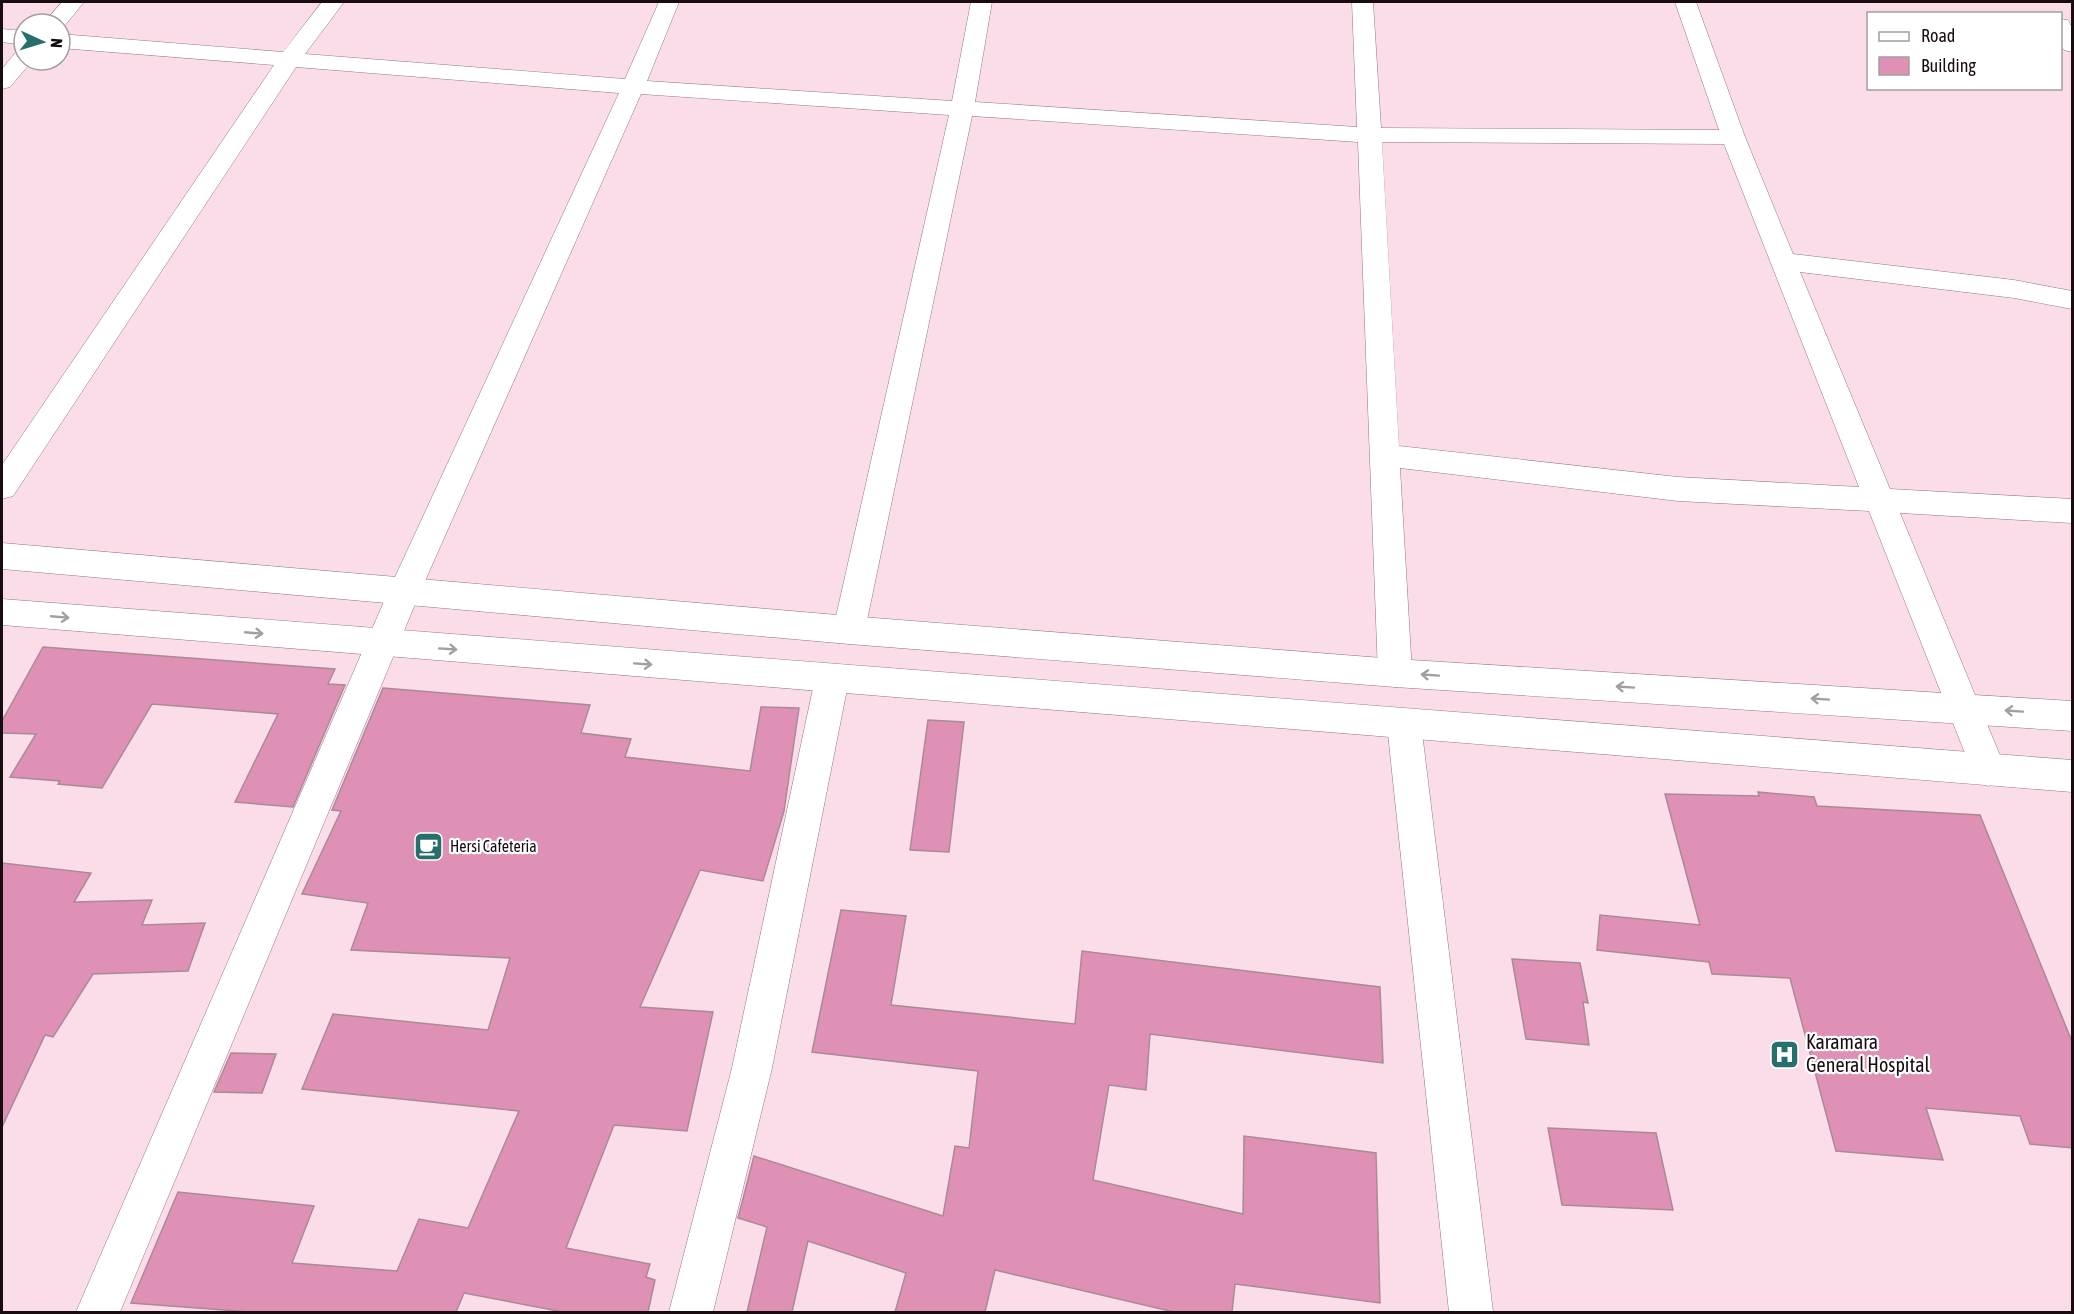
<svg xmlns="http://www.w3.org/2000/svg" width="2074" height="1314" viewBox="0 0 2074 1314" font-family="'Asap Condensed',sans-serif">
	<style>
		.building { fill: #de91b5; stroke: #ab8998; stroke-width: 1.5 }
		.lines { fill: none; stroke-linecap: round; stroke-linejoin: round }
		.minor-casing { stroke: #957482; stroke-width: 1 }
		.secondary-casing { stroke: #957482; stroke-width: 1 }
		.minor { fill: #fff; fill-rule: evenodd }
		.secondary { fill: #fff; fill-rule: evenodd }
		.oneway { stroke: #a39ea0 }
		.labels { text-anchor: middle; stroke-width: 4.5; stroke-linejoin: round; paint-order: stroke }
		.poi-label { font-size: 16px; fill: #180c11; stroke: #fff; text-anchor: start }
		.near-poi-label { font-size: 20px; fill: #180c11; stroke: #fff; text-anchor: start }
	</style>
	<rect width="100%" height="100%" fill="#fbddea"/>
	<g class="building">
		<path d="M 43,647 L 335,669 L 328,684 L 345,685 L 293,807 L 235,802 L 278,714 L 152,704 L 102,788 L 58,784 L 60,781 L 10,777 L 36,734 L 2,733 L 2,721 Z"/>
		<path d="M 383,688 L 590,705 L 581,733 L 631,739 L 625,757 L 750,771 L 761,707 L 799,708 L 784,811 L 763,881 L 700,870 L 640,1007 L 713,1012 L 687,1131 L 614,1125 L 566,1248 L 650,1264 L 646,1277 L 655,1280 L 648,1312 L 563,1312 L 464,1293 L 456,1312 L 251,1312 L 131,1303 L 178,1192 L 314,1206 L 292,1263 L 397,1271 L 419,1219 L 468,1228 L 519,1111 L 302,1089 L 333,1014 L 488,1030 L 510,958 L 351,950 L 368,903 L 302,894 L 341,811 L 332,810 Z"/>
		<path d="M 928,720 L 964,722 L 949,852 L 910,850 Z"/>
		<path d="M 1758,792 L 1814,797 L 1817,806 L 1980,815 L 2073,1044 L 2073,1148 L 2030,1144 L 2020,1116 L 1926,1108 L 1943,1160 L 1836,1151 L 1790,978 L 1712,974 L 1709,962 L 1597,950 L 1600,915 L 1700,925 L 1665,794 L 1759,796 Z"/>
		<path d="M 2,863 L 91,873 L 74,902 L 152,900 L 142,925 L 205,923 L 188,971 L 93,974 L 53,1037 L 45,1035 L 2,1127 Z"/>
		<path d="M 841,910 L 906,916 L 891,1005 L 1075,1024 L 1082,951 L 1380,987 L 1383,1063 L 1150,1034 L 1146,1090 L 1109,1085 L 1093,1180 L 1243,1214 L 1244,1136 L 1376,1153 L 1380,1303 L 1235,1284 L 1232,1312 L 1174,1312 L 995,1270 L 985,1312 L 895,1312 L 906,1273 L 808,1241 L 792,1312 L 747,1312 L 767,1227 L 738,1218 L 754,1156 L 943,1216 L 955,1146 L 969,1148 L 978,1071 L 812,1052 Z"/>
		<path d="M 1512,959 L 1580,963 L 1588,1003 L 1583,1002 L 1589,1045 L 1526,1039 Z"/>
		<path d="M 231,1053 L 276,1054 L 262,1093 L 214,1092 Z"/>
		<path d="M 1548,1128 L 1656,1133 L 1673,1210 L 1562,1205 Z"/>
	</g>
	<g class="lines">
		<defs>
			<g id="minor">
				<path d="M 62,2 L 84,2 L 62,29 L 60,24 L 43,24 Z"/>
				<path d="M 322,2 L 344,2 L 305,54 L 625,79 L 659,2 L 679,2 L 647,81 L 952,101 L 971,2 L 992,2 L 975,102 L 1357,127 L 1352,2 L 1373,2 L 1381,128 L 1719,130 L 1675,2 L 1696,2 L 1745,137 L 1793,254 L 2014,280 L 2072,291 L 2072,309 L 2014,298 L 1800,272 L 1890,489 L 2072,499 L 2072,523 L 1900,513 L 2006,770 L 2000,781 L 1988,786 L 1976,781 L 1869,511 L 1678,501 L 1400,468 L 1412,673 L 1407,683 L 1395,687 L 1383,683 L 1378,673 L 1358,142 L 972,116 L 865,630 L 860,640 L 849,644 L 838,640 L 833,630 L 949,115 L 641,94 L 421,590 L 120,1312 L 76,1312 L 389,590 L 619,93 L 296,67 L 13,496 L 2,499 L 2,465 L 274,65 L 60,48 L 60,34 L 283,52 ZM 1382,142 L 1724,144 L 1859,487 L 1678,477 L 1399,446 Z"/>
				<path d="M 2060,19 L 2068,20 L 2072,28 L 2072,52 L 2064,50 L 2060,44 Z"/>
				<path d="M 2,29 L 24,31 L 24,45 L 2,42 Z"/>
				<path d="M 24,50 L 24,60 L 33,60 L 10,87 L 2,89 L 2,69 L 16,52 Z"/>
				<path d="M 832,665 L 844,669 L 849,679 L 772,1068 L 713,1312 L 669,1312 L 732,1068 L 815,679 L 820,669 Z"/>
				<path d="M 1404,709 L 1416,713 L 1421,724 L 1493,1312 L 1449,1312 L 1387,724 L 1392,713 Z"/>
			</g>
			<g id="secondary">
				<path d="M 2,543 L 849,616 L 1395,659 L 2072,701 L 2072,731 L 1395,687 L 849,644 L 2,569 Z"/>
				<path d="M 2,599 L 2072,760 L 2072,792 L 2,625 Z"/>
			</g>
		</defs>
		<use href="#minor" class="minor-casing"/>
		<use href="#secondary" class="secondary-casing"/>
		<use href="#minor" class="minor"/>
		<use href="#secondary" class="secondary"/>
	</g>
	<defs><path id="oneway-shaft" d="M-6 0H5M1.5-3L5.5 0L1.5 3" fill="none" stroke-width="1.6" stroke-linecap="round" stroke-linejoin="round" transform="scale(1.5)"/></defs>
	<g class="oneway">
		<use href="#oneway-shaft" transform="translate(60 617) rotate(5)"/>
		<use href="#oneway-shaft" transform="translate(254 633) rotate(5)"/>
		<use href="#oneway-shaft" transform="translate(448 649) rotate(4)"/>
		<use href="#oneway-shaft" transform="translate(643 664) rotate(4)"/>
		<use href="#oneway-shaft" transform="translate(1430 675) rotate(-176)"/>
		<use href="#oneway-shaft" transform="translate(1625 687) rotate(-176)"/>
		<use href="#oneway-shaft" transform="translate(1820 699) rotate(-176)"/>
		<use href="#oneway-shaft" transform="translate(2014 711) rotate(-176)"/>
	</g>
	<defs>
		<symbol id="cafe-square" viewBox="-11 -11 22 22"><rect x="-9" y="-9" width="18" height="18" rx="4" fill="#266f6a" stroke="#fff"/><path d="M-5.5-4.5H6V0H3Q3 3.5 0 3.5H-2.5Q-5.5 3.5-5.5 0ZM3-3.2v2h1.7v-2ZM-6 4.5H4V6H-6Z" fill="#fff"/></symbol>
		<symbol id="hospital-square" viewBox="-11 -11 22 22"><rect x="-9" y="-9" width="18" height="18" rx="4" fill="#266f6a" stroke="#fff"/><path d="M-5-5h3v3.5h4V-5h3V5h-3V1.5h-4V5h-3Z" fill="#fff"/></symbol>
	</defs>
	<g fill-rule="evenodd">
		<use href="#cafe-square" x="412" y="830" width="33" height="33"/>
		<use href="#hospital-square" x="1768" y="1038" width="33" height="33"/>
	</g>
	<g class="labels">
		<g class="poi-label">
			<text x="450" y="852">Hersi Cafeteria</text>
		</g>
		<g class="near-poi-label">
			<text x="1806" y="1049">Karamara<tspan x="1806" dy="23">General Hospital</tspan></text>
		</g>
	</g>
	<rect width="2074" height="1314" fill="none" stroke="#180c11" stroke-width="6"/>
	<rect x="1867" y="12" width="195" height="78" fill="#ffffff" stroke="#a39ea0" stroke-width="1.5"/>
	<rect x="1879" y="32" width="30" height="9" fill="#ffffff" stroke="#a39ea0" stroke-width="1.5"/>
	<text x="1921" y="42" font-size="18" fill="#180c11">Road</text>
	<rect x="1879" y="57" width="30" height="18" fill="#de91b5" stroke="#a39ea0" stroke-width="1.5"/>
	<text x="1921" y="72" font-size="18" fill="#180c11">Building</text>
	<g transform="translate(42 42) rotate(94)"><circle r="28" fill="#ffffff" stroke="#a39ea0" stroke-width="1.5"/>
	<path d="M0-4.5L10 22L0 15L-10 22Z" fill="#266f6a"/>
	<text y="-9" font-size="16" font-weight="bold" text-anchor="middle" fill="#180c11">N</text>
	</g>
</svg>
